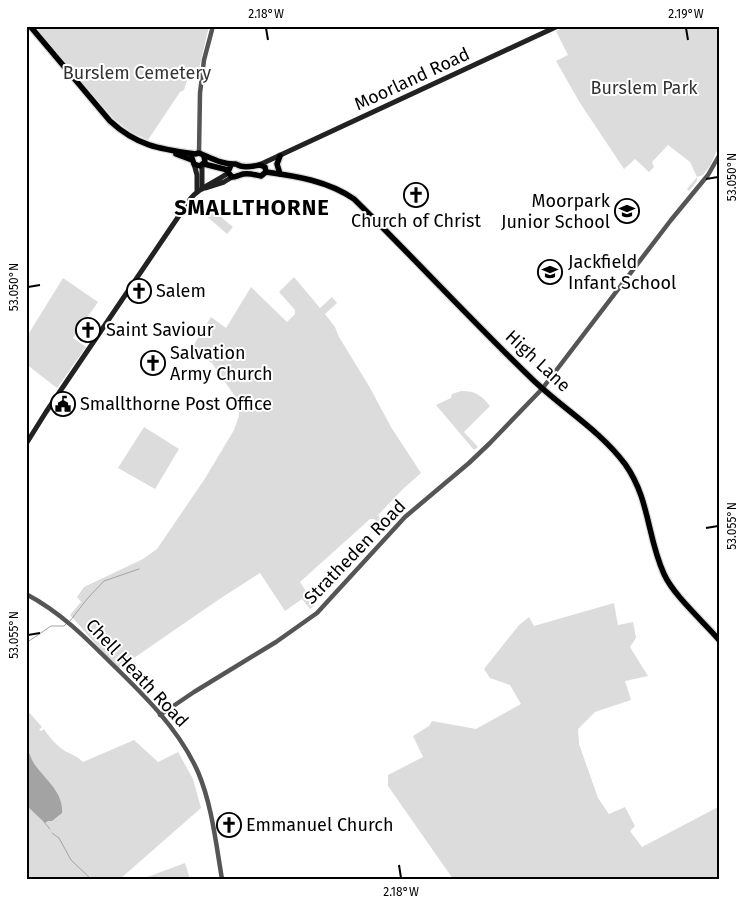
<svg xmlns="http://www.w3.org/2000/svg" width="746" height="905" viewBox="0 0 746 905" font-family="'Fira Sans',sans-serif">
	<style>
		.green { fill: #dcdcdc }
		.water { fill: #a3a3a3 }
		.lines { fill: none; stroke-linecap: round; stroke-linejoin: round }
		.stream { stroke: #a3a3a3; stroke-width: 1 }
		.primary-casing { stroke: #dbdbdb; stroke-width: 8 }
		.tertiary { stroke: #555; stroke-width: 4.5 }
		.secondary { stroke: #222; stroke-width: 5 }
		.primary { stroke: #000; stroke-width: 5.5 }
		.ticks { fill: none; stroke: #000; stroke-width: 2 }
		.labels { text-anchor: middle; stroke-width: 4; stroke-linejoin: round; paint-order: stroke }
		.park-label { font-size: 18px; fill: #333; stroke: #fff }
		.street-label { font-size: 18px; fill: #000; stroke: #fff }
		.poi-label { font-size: 18px; fill: #000; stroke: #fff; text-anchor: start }
		.district-label { font-size: 22px; font-weight: bold; letter-spacing: 1px; fill: #000; stroke: #fff }
		.neatline { fill: none; stroke: #000; stroke-width: 2 }
		.ticks-label { font-size: 12px; text-anchor: middle; fill: #000 }
	</style>
	<rect width="100%" height="100%" fill="#fff"/>
	<g class="green">
		<path d="M 33,26 L 209,26 L 199,69 L 191,68 L 184,90 L 180,92 L 148,140 L 131,132 L 114,119 Z"/>
		<path d="M 566,26 L 720,26 L 720,144 L 710,166 L 703,175 L 697,177 L 697,181 L 689,191 L 687,189 L 697,177 L 690,162 L 668,145 L 652,162 L 654,167 L 649,172 L 635,159 L 624,169 L 580,103 L 556,61 L 568,55 L 556,31 Z"/>
		<path d="M 209,207 L 233,227 L 227,234 L 203,213 Z"/>
		<path d="M 294,277 L 320,308 L 332,297 L 337,303 L 325,314 L 335,327 L 339,337 L 369,386 L 391,427 L 421,473 L 403,489 L 378,515 L 385,527 L 381,529 L 374,519 L 370,519 L 300,582 L 315,605 L 310,609 L 302,599 L 285,611 L 260,573 L 218,600 L 118,669 L 70,615 L 81,602 L 77,597 L 84,587 L 143,559 L 157,549 L 204,480 L 234,430 L 239,416 L 239,404 L 236,398 L 212,363 L 190,351 L 211,317 L 226,328 L 251,287 L 287,322 L 295,314 L 295,310 L 279,292 Z"/>
		<path d="M 63,278 L 98,302 L 73,338 L 86,347 L 57,388 L 26,364 L 26,338 Z"/>
		<path d="M 461,391 C 476,391 481,395 490,406 L 464,432 L 478,447 L 474,450 L 436,405 L 451,398 L 452,394 Z"/>
		<path d="M 144,427 L 179,449 L 155,489 L 118,468 Z"/>
		<path d="M 614,603 L 618,625 L 633,622 L 636,638 L 630,647 L 648,676 L 625,681 L 631,700 L 595,712 L 578,729 L 579,744 L 598,798 L 609,814 L 625,807 L 635,826 L 630,831 L 642,847 L 720,806 L 720,879 L 453,879 L 388,786 L 388,775 L 423,757 L 413,736 L 429,726 L 432,721 L 476,729 L 521,704 L 510,685 L 490,678 L 484,669 L 519,625 L 529,617 L 534,626 Z"/>
		<path d="M 26,709 L 42,727 L 39,730 L 41,731 L 44,729 C 49,737 57,746 65,751 C 73,755 77,756 83,762 L 134,740 L 158,762 L 178,752 L 193,779 L 201,808 L 120,879 L 26,879 Z"/>
		<path d="M 185,863 L 190,879 L 142,879 Z"/>
	</g>
	<path class="water" d="M 26,747 C 30,753 31,760 35,765 C 45,779 64,793 62,813 L 52,821 L 48,821 L 45,823 L 26,805 Z"/>
	<g class="lines">
		<g class="stream">
			<path d="M 70,621 L 87,599 L 104,581 L 139,569"/>
			<path d="M 26,643 L 51,626 L 64,626 L 67,623"/>
			<path d="M 44,822 L 50,829"/>
			<path d="M 52,833 L 59,838 L 71,860 L 91,879"/>
		</g>
		<defs>
			<g id="primary">
				<path d="M 30,26 L 110,121 C 137,146 160,149 195,154 L 199,153 C 211,158 223,165 236,164 C 244,169 253,166 260,165 L 265,167 L 266,172 L 261,176 C 255,175 247,172 240,175 C 237,176 235,177 232,177 L 228,172 L 231,165"/>
				<path d="M 176,154 L 192,160"/>
				<path d="M 280,156 L 277,164 L 280,174"/>
				<path d="M 192,158 L 194,164 L 200,166 L 205,162 L 204,156"/>
				<path d="M 204,164 L 228,170"/>
				<path d="M 266,172 C 296,176 328,181 354,199 C 414,258 470,319 530,377 C 560,407 599,429 625,464 C 650,499 647,537 664,574 C 674,596 703,621 720,641"/>
			</g>
		</defs>
		<use href="#primary" class="primary-casing"/>
		<g class="tertiary">
			<path d="M 199,153 L 200,93 L 204,60 L 213,26"/>
			<path d="M 26,594 C 60,612 84,636 111,663 C 144,695 179,729 198,772 C 212,805 216,844 222,879"/>
			<path d="M 160,715 L 194,692 L 276,642 L 317,613 L 405,517 L 469,463 L 490,443 L 542,389 L 671,220 L 708,175 L 720,154"/>
		</g>
		<g class="secondary">
			<path d="M 194,164 L 197,175 L 197,192"/>
			<path d="M 259,165 L 558,26"/>
			<path d="M 205,188 L 224,182 L 232,177"/>
			<path d="M 202,189 L 202,165"/>
			<path d="M 26,444 L 46,412 L 191,198 C 201,186 216,182 228,173"/>
		</g>
		<use href="#primary" class="primary"/>
	</g>
	<path class="ticks" d="M 266,28 L 268,40M 686,28 L 688,40M 706,179 L 718,177M 28,287 L 40,285M 706,528 L 718,526M 28,635 L 40,633M 399,865 L 401,878"/>
	<defs>
		<symbol id="church-ring" viewBox="-11 -11 22 22"><circle r="9.5" fill="#fff" stroke="#000" stroke-width="1.5"/><path d="M-1.2-6h2.4v3.5h3.3v2.4h-3.3V6h-2.4V-.1h-3.3v-2.4h3.3Z" fill="#000"/></symbol>
		<symbol id="school-ring" viewBox="-11 -11 22 22"><circle r="9.5" fill="#fff" stroke="#000" stroke-width="1.5"/><path d="M0-5L7-2L0 1L-7-2ZM-4 1L0 2.5L4 1V4Q0 6-4 4Z" fill="#000"/></symbol>
		<symbol id="civic-ring" viewBox="-11 -11 22 22"><circle r="9.5" fill="#fff" stroke="#000" stroke-width="1.5"/><path d="M-.6-6.5H3V-4.5H.6V-3L4-1V1h2V6H-6V1h2V-1L-.6-3ZM-1.2 2.5V6h2.4V2.5Z" fill="#000"/></symbol>
	</defs>
	<g fill-rule="evenodd">
		<use href="#church-ring" x="402" y="181" width="28" height="28"/>
		<use href="#school-ring" x="613" y="197" width="28" height="28"/>
		<use href="#school-ring" x="536" y="258" width="28" height="28"/>
		<use href="#church-ring" x="125" y="277" width="28" height="28"/>
		<use href="#church-ring" x="74" y="316" width="28" height="28"/>
		<use href="#church-ring" x="139" y="349" width="28" height="28"/>
		<use href="#civic-ring" x="49" y="390" width="28" height="28"/>
		<use href="#church-ring" x="215" y="811" width="28" height="28"/>
	</g>
	<g class="labels">
		<g class="park-label">
			<text x="137" y="79">Burslem Cemetery</text>
			<text x="644" y="94">Burslem Park</text>
		</g>
		<g class="street-label">
			<text transform="translate(412 79) rotate(-25)" y="6">Moorland Road</text>
			<text transform="translate(538 361) rotate(43)" y="6">High Lane</text>
			<text transform="translate(355 552) rotate(-46)" y="6">Stratheden Road</text>
			<text transform="translate(137 673) rotate(47)" y="6">Chell Heath Road</text>
		</g>
		<g class="poi-label">
			<text x="610" y="207" text-anchor="end">Moorpark<tspan x="610" dy="21">Junior School</tspan></text>
			<text x="416" y="227" text-anchor="middle">Church of Christ</text>
			<text x="568" y="268">Jackfield<tspan x="568" dy="21">Infant School</tspan></text>
			<text x="156" y="297">Salem</text>
			<text x="106" y="336">Saint Saviour</text>
			<text x="170" y="359">Salvation<tspan x="170" dy="21">Army Church</tspan></text>
			<text x="80" y="410">Smallthorne Post Office</text>
			<text x="246" y="831">Emmanuel Church</text>
		</g>
		<g class="district-label">
			<text x="252" y="215">SMALLTHORNE</text>
		</g>
	</g>
	<rect width="746" height="905" fill="none" stroke="#ffffff" stroke-width="55"/>
	<rect x="28" y="28" width="690" height="850" class="neatline"/>
	<g class="ticks-label">
		<text x="266" y="18">2.18°W</text>
		<text x="686" y="18">2.19°W</text>
		<text transform="translate(732 177) rotate(-90)" y="4">53.050°N</text>
		<text transform="translate(14 287) rotate(-90)" y="4">53.050°N</text>
		<text transform="translate(732 526) rotate(-90)" y="4">53.055°N</text>
		<text transform="translate(14 635) rotate(-90)" y="4">53.055°N</text>
		<text x="401" y="896">2.18°W</text>
	</g>
</svg>
